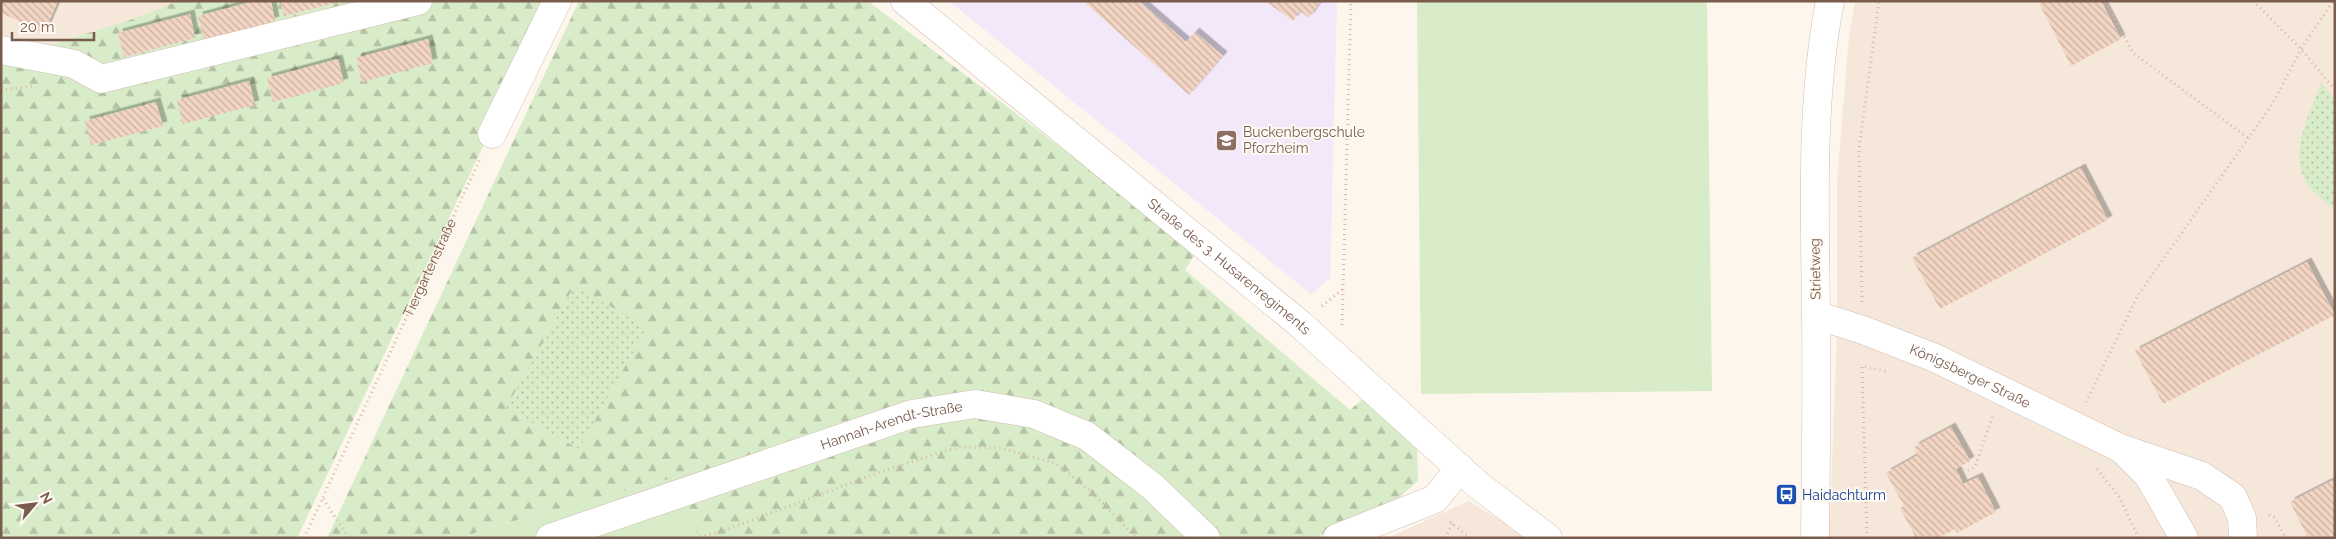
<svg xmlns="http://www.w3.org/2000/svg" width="2336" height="539" viewBox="0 0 2336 539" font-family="Raleway,sans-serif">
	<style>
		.residential { fill: #f5e8da }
		.education { fill: #f3e8fa }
		.green { fill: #d8ecc9 }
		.forest { fill: url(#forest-firs) }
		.park { fill: url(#park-dots) }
		.building { fill: url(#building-back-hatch); filter: url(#shadow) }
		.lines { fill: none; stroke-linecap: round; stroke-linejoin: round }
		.minor-casing { stroke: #d1beb0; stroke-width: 29 }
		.path { stroke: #d9b8a5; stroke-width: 3; stroke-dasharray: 1 4; stroke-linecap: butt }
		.minor { stroke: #fff; stroke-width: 28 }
		.labels { text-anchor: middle; stroke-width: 4; stroke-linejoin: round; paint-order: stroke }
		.education-label { font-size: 14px; fill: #785e54; stroke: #fffaf3; text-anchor: start }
		.street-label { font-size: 14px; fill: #7a5c4d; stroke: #fffaf3 }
		.transit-label { font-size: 14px; fill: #164399; stroke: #fffaf3; text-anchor: start }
	</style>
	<defs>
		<pattern id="forest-firs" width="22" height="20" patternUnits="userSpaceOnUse" patternTransform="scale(1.25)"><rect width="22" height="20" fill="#d8ecc9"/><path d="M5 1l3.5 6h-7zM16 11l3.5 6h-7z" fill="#b4c2a5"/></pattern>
		<pattern id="park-dots" width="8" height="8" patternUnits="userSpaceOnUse" patternTransform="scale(1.25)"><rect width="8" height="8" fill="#d8ecc9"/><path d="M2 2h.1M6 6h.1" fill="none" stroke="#b4c2a5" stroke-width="1.8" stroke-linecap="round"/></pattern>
		<pattern id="building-back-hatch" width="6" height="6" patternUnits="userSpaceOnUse" patternTransform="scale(1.25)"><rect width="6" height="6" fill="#f3d5c3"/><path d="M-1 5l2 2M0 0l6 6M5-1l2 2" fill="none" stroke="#cab0a1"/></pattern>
		<filter id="shadow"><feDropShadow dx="4.5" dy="-4.5" stdDeviation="0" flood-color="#0004"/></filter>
	</defs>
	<rect width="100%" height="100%" fill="#fdf6ec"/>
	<g class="residential">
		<path d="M 1,1 L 178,1 L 133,19 L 1,60 Z"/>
		<path d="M 1855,1 L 2335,1 L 2335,538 L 1829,538 L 1837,332 L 1837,181 L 1849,36 Z"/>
		<path d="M 1469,501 L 1529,538 L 1387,538 Z"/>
	</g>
	<path class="education" d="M 949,1 L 1337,1 L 1330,278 L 1311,294 Z"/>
	<g class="green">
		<path d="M 1417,1 L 1707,1 L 1712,391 L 1421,394 Z"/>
		<path d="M 668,479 L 700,538 L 466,538 L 480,530 Z"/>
	</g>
	<g class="forest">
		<path d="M 178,1 L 552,1 L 297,538 L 1,538 L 1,60 L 133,19 Z"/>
		<path d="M 579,1 L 868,1 L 1197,251 L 1185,270 L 1350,410 L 1365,397 L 1417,446 L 1418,481 L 1392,504 L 1315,538 L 700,538 L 668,479 L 480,530 L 466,538 L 327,538 Z"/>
	</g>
	<g class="park">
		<path d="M 2321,82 L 2335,100 L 2335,212 C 2328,203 2317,197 2310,188 C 2285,156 2310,116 2321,82 Z"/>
		<path d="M 574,286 L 647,327 L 579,449 L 506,408 Z"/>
	</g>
	<g class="building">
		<path d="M 1,1 L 58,1 L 44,33 L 1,13 Z"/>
		<path d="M 254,1 L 271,1 L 275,21 L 204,40 L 198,16 Z"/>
		<path d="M 280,1 L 339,1 L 339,2 L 284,16 Z"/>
		<path d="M 1083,1 L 1139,1 L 1186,42 L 1195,32 L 1223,56 L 1189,95 Z"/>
		<path d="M 1265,1 L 1321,1 L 1309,18 L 1300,11 L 1293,21 Z"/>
		<path d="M 2038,1 L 2101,1 L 2121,39 L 2071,66 Z"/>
		<path d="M 190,14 L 195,38 L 124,57 L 118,33 Z"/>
		<path d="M 428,39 L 433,63 L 362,82 L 356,58 Z"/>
		<path d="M 338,59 L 344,83 L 273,102 L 267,78 Z"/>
		<path d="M 249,81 L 255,105 L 183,124 L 177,100 Z"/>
		<path d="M 156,102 L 163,126 L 91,145 L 85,121 Z"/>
		<path d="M 2081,168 L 2108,220 L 1940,309 L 1912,258 Z"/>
		<path d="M 2307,262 L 2335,315 L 2163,404 L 2135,351 Z"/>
		<path d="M 1951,427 L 1970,461 L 1956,469 L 1963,484 L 1978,477 L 1996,512 L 1957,533 L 1955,529 L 1938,538 L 1916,538 L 1900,508 L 1904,506 L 1886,473 L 1918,455 L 1914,447 Z"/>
		<path d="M 2335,479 L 2335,538 L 2308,538 L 2290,502 Z"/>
	</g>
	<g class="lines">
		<defs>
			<g id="minor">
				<path id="s2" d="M 905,1 L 1300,324 L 1478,485 L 1548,538"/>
				<path d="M 1,50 L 74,64 L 101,79 L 418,1"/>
				<path d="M 492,134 L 557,1"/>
				<path id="s3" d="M 1816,315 L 1863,330 L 1935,358 L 2120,448 L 2202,476 L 2233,497 L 2242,518 L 2243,538"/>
				<path d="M 2123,450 L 2148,475 L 2184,538"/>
				<path id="s4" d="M 550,538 L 912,414 L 975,404 L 1034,414 L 1087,436 L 1153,487 L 1206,538"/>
				<path d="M 1337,538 L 1435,499 L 1460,468"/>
				<path d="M 1815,538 C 1816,463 1817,389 1816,314 C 1815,209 1810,105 1830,1"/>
			</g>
		</defs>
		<use href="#minor" class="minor-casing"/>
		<g class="path">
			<path d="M 2106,1 L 2133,53 L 2248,138"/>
			<path d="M 2253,1 L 2301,49 L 2335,90"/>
			<path d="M 1,90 L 35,86"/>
			<path d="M 1862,302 L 1859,149 L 1879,1"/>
			<path d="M 1322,306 L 1344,288"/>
			<path d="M 1342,325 L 1351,1"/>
			<path d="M 2086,402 L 2138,295 L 2273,103 L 2301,49 L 2333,1"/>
			<path d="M 2097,469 L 2119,497 L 2139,538"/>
			<path d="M 1959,475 L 1975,467 L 1993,415"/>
			<path d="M 323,499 L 349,538"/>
			<path d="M 2269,515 L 2274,517 L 2286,538"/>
			<path d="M 1450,522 L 1471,538"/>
			<path id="s1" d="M 304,538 L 481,157"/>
			<path d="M 695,538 L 723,531 L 880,472 L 958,447 L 1001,448 L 1057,464 L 1093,493 L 1136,538"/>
			<path d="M 1445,538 L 1453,523"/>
			<path d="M 1867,538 L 1862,366 L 1889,372"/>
		</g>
		<use href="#minor" class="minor"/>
	</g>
	<defs>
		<symbol id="school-square" viewBox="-11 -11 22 22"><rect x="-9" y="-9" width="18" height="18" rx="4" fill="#8d6e63" stroke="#fffaf3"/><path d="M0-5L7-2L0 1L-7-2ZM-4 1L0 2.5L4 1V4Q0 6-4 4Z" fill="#fff"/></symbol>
		<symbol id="bus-square" viewBox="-11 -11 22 22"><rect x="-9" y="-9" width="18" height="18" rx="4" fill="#1a4fb4" stroke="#fffaf3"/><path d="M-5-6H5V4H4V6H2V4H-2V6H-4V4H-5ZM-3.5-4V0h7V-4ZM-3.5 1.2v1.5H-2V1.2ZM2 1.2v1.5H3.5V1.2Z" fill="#fff"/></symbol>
	</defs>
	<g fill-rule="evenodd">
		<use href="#school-square" x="1214" y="128" width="25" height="25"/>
		<use href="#bus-square" x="1774" y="482" width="25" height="25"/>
	</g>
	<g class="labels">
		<g class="education-label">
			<text x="1243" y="137">Buckenbergschule<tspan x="1243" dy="16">Pforzheim</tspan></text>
		</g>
		<g class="street-label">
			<text dy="5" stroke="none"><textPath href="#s2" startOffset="419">Straße des 3. Husarenregiments</textPath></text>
			<text dy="5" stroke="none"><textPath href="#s1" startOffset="298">Tiergartenstraße</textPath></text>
			<text transform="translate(1815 269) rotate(-91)" y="5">Strietweg</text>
			<text dy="5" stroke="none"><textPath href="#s3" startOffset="166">Königsberger Straße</textPath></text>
			<text dy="5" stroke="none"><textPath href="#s4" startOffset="360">Hannah-Arendt-Straße</textPath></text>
		</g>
		<g class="transit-label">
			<text x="1802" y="500">Haidachturm</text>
		</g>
	</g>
	<rect width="2336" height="539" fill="none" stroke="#7a5c4d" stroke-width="5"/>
	<g transform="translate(35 504) rotate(62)" stroke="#fffaf3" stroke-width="4" paint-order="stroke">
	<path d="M0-4L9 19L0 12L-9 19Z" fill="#7a5c4d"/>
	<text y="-8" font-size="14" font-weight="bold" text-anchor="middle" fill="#7a5c4d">N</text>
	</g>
	<path d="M12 32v8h82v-8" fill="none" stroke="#7a5c4d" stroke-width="2.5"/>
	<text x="20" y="32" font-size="15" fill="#7a5c4d" stroke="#fffaf3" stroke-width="4" paint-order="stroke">20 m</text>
</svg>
